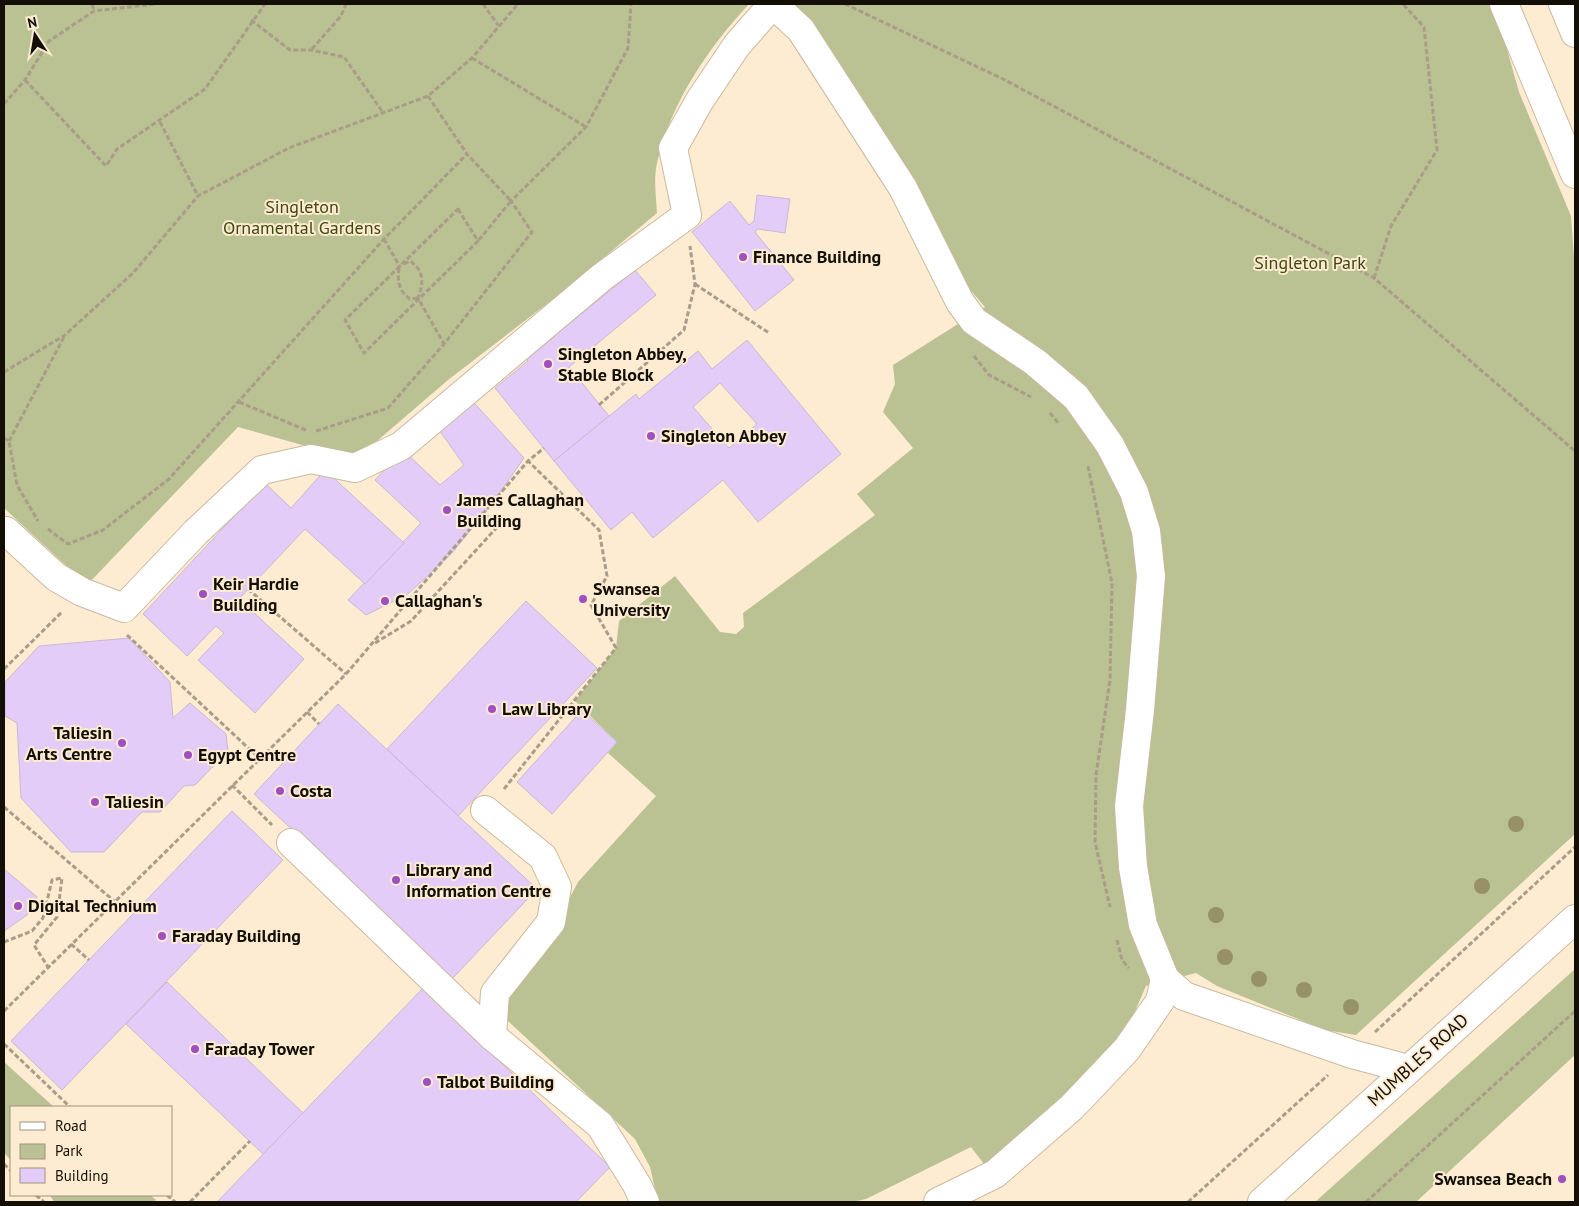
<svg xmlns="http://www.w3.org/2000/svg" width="1579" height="1206" viewBox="0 0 1579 1206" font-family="'PT Sans',sans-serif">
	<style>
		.green { fill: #bac192 }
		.building { fill: #e4ccf8; stroke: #c8b9d4; fill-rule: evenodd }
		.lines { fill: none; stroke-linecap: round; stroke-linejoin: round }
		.minor-casing { stroke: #cab99f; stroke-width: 30 }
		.major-casing { stroke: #cab99f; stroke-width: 30 }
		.path { stroke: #a99c88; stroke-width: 3; stroke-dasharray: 5 2.5; stroke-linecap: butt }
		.minor { stroke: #fff; stroke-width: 28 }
		.major { stroke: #fff; stroke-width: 28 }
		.tree { fill: #969167 }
		.poi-dot { fill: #9f4fc0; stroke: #fdecd1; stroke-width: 2 }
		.labels { text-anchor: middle; stroke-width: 4; stroke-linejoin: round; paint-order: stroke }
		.park-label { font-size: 18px; fill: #414710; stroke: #fdecd1 }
		.poi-label { font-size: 18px; font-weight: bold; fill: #140f06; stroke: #fdecd1; text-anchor: start }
		.street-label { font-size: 18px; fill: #140f06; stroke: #fdecd1 }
	</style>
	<rect width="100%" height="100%" fill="#fdecd1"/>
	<g class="green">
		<path d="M 4,4 L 749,4 C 709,47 672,101 658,159 C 653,176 656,195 657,213 L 566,289 L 448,380 L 363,453 L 345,457 L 238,427 L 87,585 L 4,508 Z"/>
		<path d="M 790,4 L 1492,4 L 1497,14 L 1519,92 L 1571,216 L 1575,271 L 1575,834 L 1356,1035 L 1325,1030 L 1217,986 L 1196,973 L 1146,986 L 1129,1025 L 1086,1077 L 1044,1120 L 984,1164 L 971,1147 L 866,1199 L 852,1202 L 658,1202 L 650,1167 L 635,1139 L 508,1021 L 503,1007 L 504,990 L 556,924 L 578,882 L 656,796 L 608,753 L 617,742 L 575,701 L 616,648 L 619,621 L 675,576 L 720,632 L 736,634 L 744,627 L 743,613 L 875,515 L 857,494 L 913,448 L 883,412 L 895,384 L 893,365 L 985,307 L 966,285 L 955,265 L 949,248 L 902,171 Z"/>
		<path d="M 1575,969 L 1575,1055 L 1416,1202 L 1315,1202 Z"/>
		<path d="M 4,1062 L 54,1107 L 11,1107 L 11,1160 L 4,1153 Z"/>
		<path d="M 50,1195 L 150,1195 L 156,1200 L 153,1202 L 54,1202 Z"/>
	</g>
	<g class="building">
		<path d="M 757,195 L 790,199 L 785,233 L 758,229 L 755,232 L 794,280 L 755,311 L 692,232 L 730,201 L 749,225 L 754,221 Z"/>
		<path d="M 635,270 L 656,295 L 569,367 L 609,416 L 554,461 L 495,388 L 528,361 L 523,355 L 545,337 L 548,341 Z"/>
		<path d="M 747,340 L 841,454 L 758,522 L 723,480 L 653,538 L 632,512 L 611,530 L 554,461 L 636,394 L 639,399 L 698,351 L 712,369 ZM 720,383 L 757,424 L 729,448 L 693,407 Z"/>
		<path d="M 468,396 L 524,458 L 491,505 L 452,553 L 408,594 L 366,615 L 348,600 L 421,523 L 375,480 L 403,450 L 440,485 L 464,465 L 437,427 Z"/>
		<path d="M 325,470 L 404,543 L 365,584 L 305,529 L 239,599 L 304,659 L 255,713 L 198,660 L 224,633 L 216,626 L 187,656 L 143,614 L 265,483 L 291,508 Z"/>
		<path d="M 526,601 L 597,668 L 458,816 L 387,749 Z"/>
		<path d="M 129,638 L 170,682 L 173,718 L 190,703 L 226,734 L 228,751 L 195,785 L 184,786 L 160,812 L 142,812 L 104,852 L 71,852 L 21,798 L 17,723 L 5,716 L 5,682 L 39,646 Z"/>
		<path d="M 338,704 L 537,889 L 452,979 L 254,794 Z"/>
		<path d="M 582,710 L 617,742 L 552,814 L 517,782 Z"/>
		<path d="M 232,811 L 283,860 L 62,1090 L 11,1041 Z"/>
		<path d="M 4,869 L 37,897 L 27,915 L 4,931 Z"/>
		<path d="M 167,982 L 303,1113 L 263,1154 L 126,1024 Z"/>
		<path d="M 423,988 L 610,1167 L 576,1202 L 217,1202 Z"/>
	</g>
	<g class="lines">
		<defs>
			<g id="minor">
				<path d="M 1504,4 L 1575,174"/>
				<path d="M 1563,4 L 1575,33"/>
				<path d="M 4,533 L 6,531 L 56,577 L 82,592 L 124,608 L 196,532 L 262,470 L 311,459 L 355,468 L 401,446 L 602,277 L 687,215 L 673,148 L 700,100 L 737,45 L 773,4 L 801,30 L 903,188 L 960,302 L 974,321 L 1035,362 L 1076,397 L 1110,445 L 1134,492 L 1146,531 L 1151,576 L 1140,710 L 1129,806 L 1133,867 L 1143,925 L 1165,979 L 1160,1001 L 1127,1049 L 1072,1107 L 995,1174 L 938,1202"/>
				<path d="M 485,810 L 543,857 L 557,887 L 551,922 L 495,993 L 492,1036"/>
				<path d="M 291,843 L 492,1036 L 600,1125 L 637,1185 L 645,1202"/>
				<path d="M 1165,979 L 1184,996 L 1352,1054 L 1408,1069"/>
			</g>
			<path id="major" d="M 1262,1202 L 1575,919"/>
		</defs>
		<use href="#minor" class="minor-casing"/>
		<use href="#major" class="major-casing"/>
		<g class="path">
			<path d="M 92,4 L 94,11"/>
			<path d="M 483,4 L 498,25"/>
			<path d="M 845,4 L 1005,80 L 1374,278 L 1575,451"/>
			<path d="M 251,20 L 290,50 L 311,50 L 344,57 L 384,114"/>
			<path d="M 312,49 L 341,16 L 346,4"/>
			<path d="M 472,58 L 586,127"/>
			<path d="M 25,80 L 106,166 L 117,149 L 205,89 L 265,4"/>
			<path d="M 428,96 L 467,154 L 511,201 L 478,241"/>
			<path d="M 4,104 L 25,80 L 49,41 L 94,11 L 155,4"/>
			<path d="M 160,122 L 198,196"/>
			<path d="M 458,209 L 478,241 L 364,353 L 345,320 Z"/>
			<path d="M 384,239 L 400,267"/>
			<path d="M 404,264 L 410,261 C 424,271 424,282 418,298 L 444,344"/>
			<path d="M 399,268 C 397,281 399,291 410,299 L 418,298"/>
			<path d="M 1374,278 L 1391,226 L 1437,150 L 1424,27 L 1403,4"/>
			<path d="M 695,284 L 769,333"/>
			<path d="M 974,356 L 989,375 L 1031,397"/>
			<path d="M 4,372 L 65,335 L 133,273 L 198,196 L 289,148 L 428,96 L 472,58 L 518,4"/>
			<path d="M 239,402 L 308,431"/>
			<path d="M 599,405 L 684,330 L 695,284 L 690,246"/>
			<path d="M 1050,413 L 1059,424"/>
			<path d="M 316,431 L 388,408 L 444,344 L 532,232 L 511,201 L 586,127 L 628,48 L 631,4"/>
			<path d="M 4,438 L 9,441 L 17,485 L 38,521"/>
			<path d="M 9,441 L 65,335"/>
			<path d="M 1088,466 L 1112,583 L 1110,680 L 1096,775 L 1095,842 L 1110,907"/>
			<path d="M 48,529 L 68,544 L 103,530 L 169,479 L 384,239 L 467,154"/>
			<path d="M 248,589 L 346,674"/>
			<path d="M 127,635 L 259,758"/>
			<path d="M 375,643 L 411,621 L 500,524 L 483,514"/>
			<path d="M 4,669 L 62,612"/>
			<path d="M 307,712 L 319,724"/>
			<path d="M 232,785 L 272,825"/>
			<path d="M 504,789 L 616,648 L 591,605 L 607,576 L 599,530 L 528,461"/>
			<path d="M 4,807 L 114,901"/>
			<path d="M 1117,940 L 1122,960 L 1129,968"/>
			<path d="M 4,942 L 32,931 L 43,918 L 52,880 L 62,878 L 57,917 L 34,945 L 48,967"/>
			<path d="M 71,944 L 89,960"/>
			<path d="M 4,1011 L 346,674 L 528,461 L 544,448"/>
			<path d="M 1375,1032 L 1575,847"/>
			<path d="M 4,1044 L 70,1107"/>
			<path d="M 4,1164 L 11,1171"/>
			<path d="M 36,1195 L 44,1202"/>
			<path d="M 167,1195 L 175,1202"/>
			<path d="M 190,1202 L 250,1141"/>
			<path d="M 1188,1202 L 1328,1075"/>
			<path d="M 1366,1202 L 1575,1011"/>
		</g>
		<use href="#minor" class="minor"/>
		<use href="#major" class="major"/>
	</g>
	<g class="tree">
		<circle cx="1516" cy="824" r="8"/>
		<circle cx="1482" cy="886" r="8"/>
		<circle cx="1216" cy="915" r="8"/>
		<circle cx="1225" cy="957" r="8"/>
		<circle cx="1259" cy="979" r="8"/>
		<circle cx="1304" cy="990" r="8"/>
		<circle cx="1351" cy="1007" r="8"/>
	</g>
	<g class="poi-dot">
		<circle cx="743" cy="257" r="5"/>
		<circle cx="548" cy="364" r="5"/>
		<circle cx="651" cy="436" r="5"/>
		<circle cx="447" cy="510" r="5"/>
		<circle cx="203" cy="594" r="5"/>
		<circle cx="583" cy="599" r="5"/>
		<circle cx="385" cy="601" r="5"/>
		<circle cx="492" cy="709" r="5"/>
		<circle cx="122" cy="743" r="5"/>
		<circle cx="188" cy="755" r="5"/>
		<circle cx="280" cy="791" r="5"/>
		<circle cx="95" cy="802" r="5"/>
		<circle cx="396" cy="880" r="5"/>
		<circle cx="18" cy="906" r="5"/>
		<circle cx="162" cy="936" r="5"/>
		<circle cx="195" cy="1049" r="5"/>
		<circle cx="427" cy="1082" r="5"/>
		<circle cx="1562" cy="1179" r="5"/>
	</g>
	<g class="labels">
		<g class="park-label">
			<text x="302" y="213">Singleton<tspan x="302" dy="21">Ornamental Gardens</tspan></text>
			<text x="1310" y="269">Singleton Park</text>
		</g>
		<g class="poi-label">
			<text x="753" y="263">Finance Building</text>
			<text x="558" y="360">Singleton Abbey,<tspan x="558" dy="21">Stable Block</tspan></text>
			<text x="661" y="442">Singleton Abbey</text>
			<text x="457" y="506">James Callaghan<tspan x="457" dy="21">Building</tspan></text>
			<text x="213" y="590">Keir Hardie<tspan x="213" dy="21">Building</tspan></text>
			<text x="593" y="595">Swansea<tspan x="593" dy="21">University</tspan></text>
			<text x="395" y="607">Callaghan's</text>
			<text x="502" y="715">Law Library</text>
			<text x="112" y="739" text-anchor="end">Taliesin<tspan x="112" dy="21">Arts Centre</tspan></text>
			<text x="198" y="761">Egypt Centre</text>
			<text x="290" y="797">Costa</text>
			<text x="105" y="808">Taliesin</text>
			<text x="406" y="876">Library and<tspan x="406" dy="21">Information Centre</tspan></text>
			<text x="28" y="912">Digital Technium</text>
			<text x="172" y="942">Faraday Building</text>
			<text x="205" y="1055">Faraday Tower</text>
			<text x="437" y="1088">Talbot Building</text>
			<text x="1552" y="1185" text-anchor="end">Swansea Beach</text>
		</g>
		<g class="street-label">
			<text transform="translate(1418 1060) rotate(-42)" y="6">MUMBLES ROAD</text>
		</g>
	</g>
	<rect width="1579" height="1206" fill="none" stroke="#140f06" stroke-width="10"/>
	<rect x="10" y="1106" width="162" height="90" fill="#fdecd1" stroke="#a09480"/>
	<rect x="20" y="1122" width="25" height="8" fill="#ffffff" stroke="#a09480"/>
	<text x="55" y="1131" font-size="15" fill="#140f06">Road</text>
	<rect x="20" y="1144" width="25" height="15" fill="#bac192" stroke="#a09480"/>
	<text x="55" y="1156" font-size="15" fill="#140f06">Park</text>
	<rect x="20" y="1168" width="25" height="15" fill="#e4ccf8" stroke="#a09480"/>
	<text x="55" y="1181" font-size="15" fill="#140f06">Building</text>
	<g transform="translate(35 35) rotate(348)" stroke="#fdecd1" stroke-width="4" paint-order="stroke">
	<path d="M0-4L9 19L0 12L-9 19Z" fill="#140f06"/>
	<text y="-8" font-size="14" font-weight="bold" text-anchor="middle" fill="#140f06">N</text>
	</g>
</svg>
